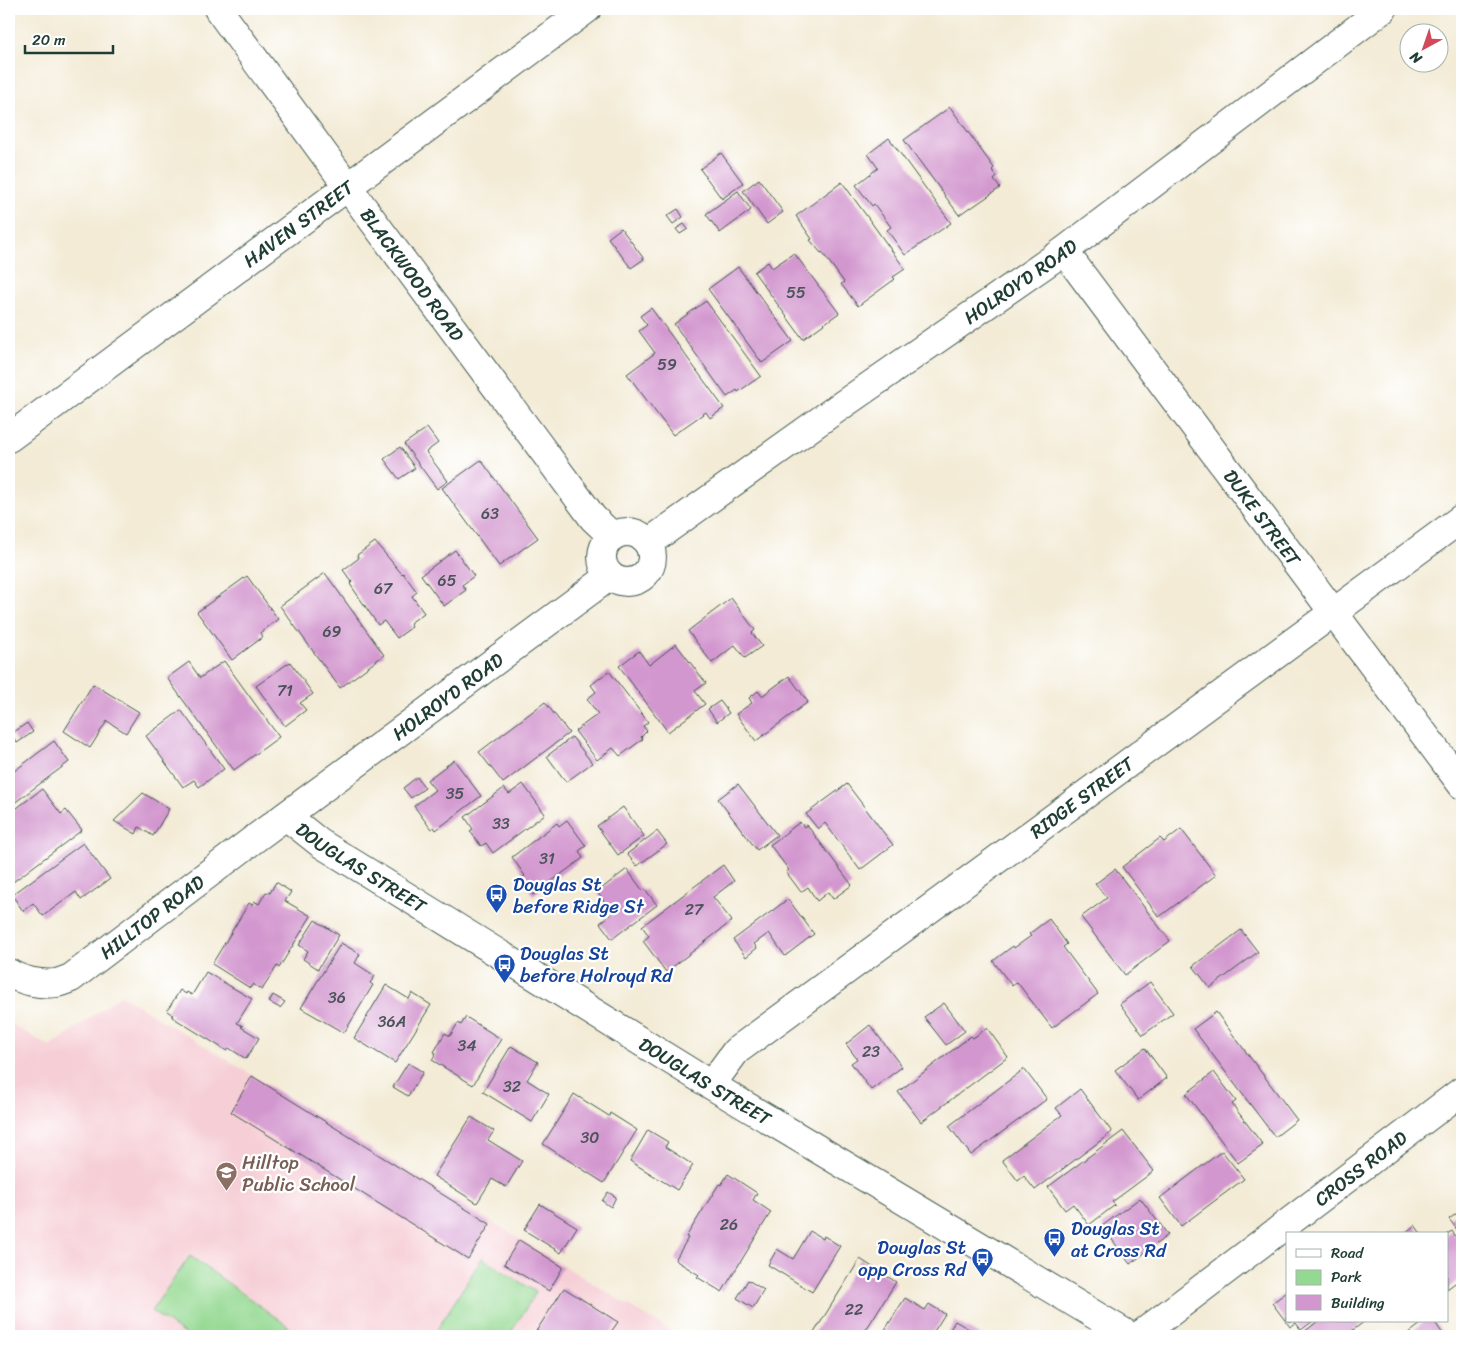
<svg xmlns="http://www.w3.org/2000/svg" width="1471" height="1345" viewBox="0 0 1471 1345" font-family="Sriracha,sans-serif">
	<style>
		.built { fill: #f6cfd6 }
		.green { fill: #94d992; stroke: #5a8b63 }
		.building { fill: #d397cf }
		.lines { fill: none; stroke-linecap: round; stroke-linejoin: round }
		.minor-casing { stroke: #3f574c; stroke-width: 30 }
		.tertiary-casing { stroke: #3f574c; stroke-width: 30 }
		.minor { stroke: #fff; stroke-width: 28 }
		.tertiary { stroke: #fff; stroke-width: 28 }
		.labels { text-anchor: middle; stroke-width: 4.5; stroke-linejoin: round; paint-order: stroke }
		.number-label { font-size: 16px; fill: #4c545b }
		.street-label { font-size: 19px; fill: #1f3d34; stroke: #fff }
		.transit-label { font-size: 19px; fill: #164399; stroke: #fff; text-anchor: start }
		.education-label { font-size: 19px; fill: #785e54; stroke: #fff; text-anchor: start }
	</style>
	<rect width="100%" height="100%" fill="#fff"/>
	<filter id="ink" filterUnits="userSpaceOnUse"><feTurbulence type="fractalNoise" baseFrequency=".02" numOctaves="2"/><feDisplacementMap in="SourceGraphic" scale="10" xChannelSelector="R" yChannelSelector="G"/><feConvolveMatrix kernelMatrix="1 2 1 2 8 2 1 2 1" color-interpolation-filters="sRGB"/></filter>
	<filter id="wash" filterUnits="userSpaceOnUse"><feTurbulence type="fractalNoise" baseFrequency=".0096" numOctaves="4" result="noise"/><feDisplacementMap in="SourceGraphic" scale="20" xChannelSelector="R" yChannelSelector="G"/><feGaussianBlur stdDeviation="1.12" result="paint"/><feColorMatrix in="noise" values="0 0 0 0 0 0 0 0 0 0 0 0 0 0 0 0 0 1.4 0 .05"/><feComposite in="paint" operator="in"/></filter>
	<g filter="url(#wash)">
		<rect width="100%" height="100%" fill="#f3ebd6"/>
		<path class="built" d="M 121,995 L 679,1336 L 9,1336 L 9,1022 L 50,1047 Z"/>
		<g class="green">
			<path d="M 190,1256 L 288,1326 L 281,1336 L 187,1336 L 151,1311 Z"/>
			<path d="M 482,1258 L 536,1292 L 509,1336 L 433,1336 Z"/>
		</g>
		<g id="blocks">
			<g class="building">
				<path d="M 950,107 L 994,168 L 992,170 L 997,177 L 994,180 L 1000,188 L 971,208 L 970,207 L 959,215 L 904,140 Z"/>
				<path d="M 889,138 L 951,223 L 905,255 L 887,230 L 891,227 L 874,204 L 872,206 L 856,185 L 878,168 L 868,154 Z"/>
				<path d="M 721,153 L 743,183 L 722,199 L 700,169 Z"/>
				<path d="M 759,179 L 783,212 L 767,224 L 743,191 Z"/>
				<path d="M 842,182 L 905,269 L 893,277 L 895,279 L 858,306 L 841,284 L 844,282 L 822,252 L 821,253 L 810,240 L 812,239 L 796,216 Z"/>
				<path d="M 738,191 L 751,210 L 720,233 L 706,214 Z"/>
				<path d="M 678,209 L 683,217 L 673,224 L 667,216 Z"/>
				<path d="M 684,224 L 688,229 L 680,234 L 676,229 Z"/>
				<path d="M 621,228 L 644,259 L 631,268 L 608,238 Z"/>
				<path d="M 794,253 L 839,313 L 803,339 L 754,272 L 768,262 L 772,268 Z"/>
				<path d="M 738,267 L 793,341 L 762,363 L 708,289 Z"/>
				<path d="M 706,301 L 761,376 L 738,392 L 737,390 L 727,397 L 674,324 Z"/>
				<path d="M 651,308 L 724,408 L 710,418 L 706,412 L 673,435 L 627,374 L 655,353 L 639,331 L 647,325 L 640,316 Z"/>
				<path d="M 427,428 L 438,443 L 426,452 L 448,481 L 437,489 L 404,444 Z"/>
				<path d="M 400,447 L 415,468 L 399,479 L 384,459 Z"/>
				<path d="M 481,460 L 538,538 L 499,566 L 442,488 Z"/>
				<path d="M 375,542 L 402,574 L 403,573 L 417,592 L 412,596 L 424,613 L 410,623 L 412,627 L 397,638 L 384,621 L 378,625 L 350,584 L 352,582 L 343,570 L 359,558 L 357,555 Z"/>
				<path d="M 455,550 L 474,576 L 462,585 L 466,590 L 444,606 L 421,575 Z"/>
				<path d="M 325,573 L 384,655 L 340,688 L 280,606 Z"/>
				<path d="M 247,576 L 278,619 L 260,633 L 263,637 L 232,660 L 197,612 Z"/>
				<path d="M 731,598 L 755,630 L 752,633 L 762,646 L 745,658 L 735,645 L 712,663 L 688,631 Z"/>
				<path d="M 676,644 L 706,683 L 695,691 L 705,704 L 668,732 L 619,666 L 639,651 L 649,665 Z"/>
				<path d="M 224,661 L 279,737 L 234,770 L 167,678 L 189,662 L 200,678 Z"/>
				<path d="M 290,662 L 313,694 L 300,703 L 306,710 L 285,726 L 256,686 Z"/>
				<path d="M 609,671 L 648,722 L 643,726 L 647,731 L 641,737 L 643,739 L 620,756 L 613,748 L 597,760 L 575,731 L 598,714 L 587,699 L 596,692 L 591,685 Z"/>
				<path d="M 789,676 L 808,702 L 756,741 L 736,714 L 752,703 L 749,698 L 758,691 L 762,696 Z"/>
				<path d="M 93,684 L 139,712 L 126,733 L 107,721 L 90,748 L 64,731 Z"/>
				<path d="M 720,701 L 729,713 L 717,722 L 708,709 Z"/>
				<path d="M 545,702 L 569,733 L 503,783 L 479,752 Z"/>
				<path d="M 181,710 L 224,769 L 199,787 L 194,780 L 183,787 L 146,736 Z"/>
				<path d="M 27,723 L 33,732 L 17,743 L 11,734 Z"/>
				<path d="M 572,737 L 592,763 L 566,782 L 547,756 Z"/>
				<path d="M 54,741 L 69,762 L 9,807 L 9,775 Z"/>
				<path d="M 454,760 L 481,796 L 436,830 L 434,827 L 431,829 L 414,806 L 435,790 L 427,780 Z"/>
				<path d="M 417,777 L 425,788 L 411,798 L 403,788 Z"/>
				<path d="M 523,784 L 545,814 L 493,853 L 486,843 L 481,846 L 470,831 L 473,829 L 465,817 L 504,788 L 509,794 Z"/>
				<path d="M 738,784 L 777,835 L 757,850 L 718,799 Z"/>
				<path d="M 847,784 L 893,845 L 860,870 L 825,823 L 818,829 L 806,814 Z"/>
				<path d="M 42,789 L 61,814 L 66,810 L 82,830 L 9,885 L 9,814 Z"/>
				<path d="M 143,793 L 169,809 L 153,836 L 139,827 L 136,834 L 114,821 Z"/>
				<path d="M 623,807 L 644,836 L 618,855 L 597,826 Z"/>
				<path d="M 567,820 L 586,846 L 579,851 L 583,858 L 533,895 L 521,879 L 525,876 L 512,857 L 557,823 L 559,826 Z"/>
				<path d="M 800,822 L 804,827 L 807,825 L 852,885 L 833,899 L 828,892 L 817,901 L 808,887 L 801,892 L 786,872 L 789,870 L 770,845 Z"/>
				<path d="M 1181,829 L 1216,875 L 1159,917 L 1122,867 L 1160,838 L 1164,842 Z"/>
				<path d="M 657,831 L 667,844 L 637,866 L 627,854 Z"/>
				<path d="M 83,843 L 110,879 L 81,900 L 76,892 L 43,916 L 33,903 L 23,911 L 12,895 Z"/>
				<path d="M 723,865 L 734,881 L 713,897 L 732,921 L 666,972 L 643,941 L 649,936 L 642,926 Z"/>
				<path d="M 627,869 L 643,891 L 645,889 L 657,905 L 612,939 L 600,923 L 613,913 L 597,892 Z"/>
				<path d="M 1115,869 L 1170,941 L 1125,975 L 1081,917 L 1107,898 L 1095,884 Z"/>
				<path d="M 276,882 L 291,892 L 285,901 L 311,916 L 279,968 L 277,966 L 262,990 L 253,984 L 250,988 L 212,964 L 249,903 L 252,905 L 254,901 L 259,904 L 266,892 L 270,893 Z"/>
				<path d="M 788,899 L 814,934 L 785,956 L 769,933 L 754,944 L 757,948 L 746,957 L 733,940 Z"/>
				<path d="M 1049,919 L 1067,944 L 1063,947 L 1098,994 L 1052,1028 L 1017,982 L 1012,986 L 993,961 L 1013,946 L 1014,948 L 1031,936 L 1029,934 Z"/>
				<path d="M 315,920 L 339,935 L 318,969 L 303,959 L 308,951 L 299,945 Z"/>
				<path d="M 1241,930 L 1258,952 L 1210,988 L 1193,966 Z"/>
				<path d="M 341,943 L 360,954 L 355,963 L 375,976 L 370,983 L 373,985 L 344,1033 L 301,1008 Z"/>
				<path d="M 206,972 L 252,999 L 237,1023 L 243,1026 L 241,1027 L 259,1038 L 246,1059 L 229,1048 L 227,1051 L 172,1017 L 173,1015 L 167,1011 L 180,990 L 186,994 L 187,992 L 192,995 Z"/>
				<path d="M 1150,982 L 1173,1013 L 1143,1035 L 1120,1004 Z"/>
				<path d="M 386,985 L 409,999 L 412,993 L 431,1005 L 395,1063 L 354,1038 Z"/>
				<path d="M 273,995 L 285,1002 L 280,1008 L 269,1002 Z"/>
				<path d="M 944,1003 L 965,1031 L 946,1045 L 924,1017 Z"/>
				<path d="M 1216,1012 L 1297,1120 L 1275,1137 L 1193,1029 Z"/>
				<path d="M 466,1017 L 501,1039 L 473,1085 L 432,1060 L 436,1053 L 434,1052 L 445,1033 L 450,1036 L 458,1023 L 461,1025 Z"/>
				<path d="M 870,1025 L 902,1067 L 871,1090 L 851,1063 L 857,1059 L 846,1044 Z"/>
				<path d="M 987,1028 L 1008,1057 L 921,1122 L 898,1092 L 971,1036 L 973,1038 Z"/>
				<path d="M 511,1046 L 538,1062 L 527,1080 L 549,1094 L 532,1122 L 483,1092 Z"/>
				<path d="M 1145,1048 L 1167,1078 L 1138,1100 L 1115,1070 Z"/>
				<path d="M 408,1063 L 423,1072 L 408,1096 L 393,1087 Z"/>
				<path d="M 1024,1069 L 1047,1099 L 971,1155 L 949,1126 Z"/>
				<path d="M 1214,1072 L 1236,1101 L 1232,1104 L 1263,1145 L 1238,1163 L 1186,1094 Z"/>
				<path d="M 252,1076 L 490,1224 L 468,1259 L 231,1112 Z"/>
				<path d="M 1080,1089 L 1112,1132 L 1035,1190 L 1024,1176 L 1018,1181 L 1002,1160 L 1062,1115 L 1056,1108 Z"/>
				<path d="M 574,1094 L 609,1116 L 610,1113 L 637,1130 L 604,1183 L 543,1144 Z"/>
				<path d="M 471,1117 L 494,1131 L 488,1140 L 522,1161 L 506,1187 L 492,1179 L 477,1203 L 434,1176 Z"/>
				<path d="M 648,1130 L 668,1142 L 665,1147 L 693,1165 L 677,1190 L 630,1161 Z"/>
				<path d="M 1123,1131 L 1154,1171 L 1112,1202 L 1115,1205 L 1089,1225 L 1073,1204 L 1065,1210 L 1048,1187 Z"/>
				<path d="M 1222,1151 L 1244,1179 L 1181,1226 L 1160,1198 Z"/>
				<path d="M 728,1174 L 757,1193 L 753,1200 L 771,1212 L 722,1292 L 697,1277 L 699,1275 L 675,1260 L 688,1238 L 686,1237 L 719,1184 L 721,1185 Z"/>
				<path d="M 608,1192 L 616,1197 L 611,1207 L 602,1201 Z"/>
				<path d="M 1140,1198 L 1168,1235 L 1130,1264 L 1102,1226 Z"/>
				<path d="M 540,1204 L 577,1227 L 561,1253 L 524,1230 Z"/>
				<path d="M 1462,1210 L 1462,1236 L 1449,1219 Z"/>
				<path d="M 1415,1225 L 1421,1234 L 1404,1234 Z"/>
				<path d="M 810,1231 L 823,1239 L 824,1236 L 840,1246 L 812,1292 L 768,1265 L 777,1249 L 793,1259 Z"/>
				<path d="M 1452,1231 L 1462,1245 L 1462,1278 L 1447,1289 L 1447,1234 Z"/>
				<path d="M 519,1240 L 563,1267 L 549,1291 L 504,1264 Z"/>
				<path d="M 860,1259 L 896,1282 L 862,1336 L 812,1336 Z"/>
				<path d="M 748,1280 L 764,1290 L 753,1308 L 737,1298 Z"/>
				<path d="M 564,1288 L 618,1322 L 608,1336 L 533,1336 Z"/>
				<path d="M 1287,1292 L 1287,1321 L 1313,1321 L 1301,1330 L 1296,1323 L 1290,1327 L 1272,1303 Z"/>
				<path d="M 905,1298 L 925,1310 L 929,1304 L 945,1314 L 931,1336 L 881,1336 Z"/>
				<path d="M 955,1321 L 981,1336 L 946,1336 Z"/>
				<path d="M 1318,1321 L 1365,1321 L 1345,1336 L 1305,1336 L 1303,1333 Z"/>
				<path d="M 1425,1321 L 1434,1321 L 1443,1334 L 1441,1336 L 1405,1336 Z"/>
			</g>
		</g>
	</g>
	<g filter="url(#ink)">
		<use href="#blocks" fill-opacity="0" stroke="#3f574c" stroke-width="1"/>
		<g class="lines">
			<defs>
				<g id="minor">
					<path id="s1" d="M 218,9 L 362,206 L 593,518 L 612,536"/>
					<path id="s2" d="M 1064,251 L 1462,785"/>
					<path id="s3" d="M 9,438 L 587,9"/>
					<path id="s4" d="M 286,816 L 320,843 L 711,1085 L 1130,1336"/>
					<path id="s5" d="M 711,1085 L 736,1051 L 1462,518"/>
					<path id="s6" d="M 1139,1336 L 1462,1091"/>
				</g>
				<g id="tertiary">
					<circle cx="627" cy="557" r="25"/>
					<path id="s7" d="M 648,543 L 832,412 L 1064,251 L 1383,9"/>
					<path id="s8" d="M 9,973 C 22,981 41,985 56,983 C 61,982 66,980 71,978 L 253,840 L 610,576"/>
				</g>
			</defs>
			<use href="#minor" class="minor-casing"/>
			<use href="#tertiary" class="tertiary-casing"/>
			<use href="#minor" class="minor"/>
			<use href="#tertiary" class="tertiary"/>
		</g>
	</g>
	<defs>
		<symbol id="bus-pin" viewBox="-11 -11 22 30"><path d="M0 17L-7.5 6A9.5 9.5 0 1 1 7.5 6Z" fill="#1a4fb4" stroke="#fff"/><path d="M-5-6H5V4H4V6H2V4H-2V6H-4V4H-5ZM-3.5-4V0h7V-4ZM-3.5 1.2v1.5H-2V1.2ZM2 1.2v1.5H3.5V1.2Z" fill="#fff"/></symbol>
		<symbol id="school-pin" viewBox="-11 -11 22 30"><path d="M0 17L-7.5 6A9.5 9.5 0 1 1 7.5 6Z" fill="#8d6e63" stroke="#fff"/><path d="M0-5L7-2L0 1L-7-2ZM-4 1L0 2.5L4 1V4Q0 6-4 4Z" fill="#fff"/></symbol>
	</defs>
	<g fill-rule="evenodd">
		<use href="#bus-pin" x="484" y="882" width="25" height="34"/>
		<use href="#bus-pin" x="492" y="952" width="25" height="34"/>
		<use href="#school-pin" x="214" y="1160" width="25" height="34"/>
		<use href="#bus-pin" x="1042" y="1226" width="25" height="34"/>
		<use href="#bus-pin" x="970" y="1246" width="25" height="34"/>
	</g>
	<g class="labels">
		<g class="number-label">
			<text x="796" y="298">55</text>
			<text x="667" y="370">59</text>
			<text x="490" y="519">63</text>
			<text x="447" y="586">65</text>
			<text x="383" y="594">67</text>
			<text x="332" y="637">69</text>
			<text x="285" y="696">71</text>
			<text x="455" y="799">35</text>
			<text x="501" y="829">33</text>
			<text x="547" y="864">31</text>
			<text x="694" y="915">27</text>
			<text x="337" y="1003">36</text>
			<text x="392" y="1027">36A</text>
			<text x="467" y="1051">34</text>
			<text x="871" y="1057">23</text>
			<text x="512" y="1092">32</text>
			<text x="590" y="1143">30</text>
			<text x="729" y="1230">26</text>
			<text x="854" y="1315">22</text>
		</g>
		<g class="street-label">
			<text dy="7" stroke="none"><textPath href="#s3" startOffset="360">HAVEN STREET</textPath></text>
			<text dy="7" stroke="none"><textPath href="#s1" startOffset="329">BLACKWOOD ROAD</textPath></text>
			<text dy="7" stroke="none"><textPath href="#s7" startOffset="455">HOLROYD ROAD</textPath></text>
			<text dy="7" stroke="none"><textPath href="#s2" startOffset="332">DUKE STREET</textPath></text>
			<text dy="7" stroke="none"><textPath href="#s8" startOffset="535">HOLROYD ROAD</textPath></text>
			<text dy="7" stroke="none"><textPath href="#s5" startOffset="471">RIDGE STREET</textPath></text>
			<text dy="7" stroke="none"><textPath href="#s4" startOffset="91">DOUGLAS STREET</textPath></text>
			<text dy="7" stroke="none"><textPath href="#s8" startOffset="166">HILLTOP ROAD</textPath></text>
			<text dy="7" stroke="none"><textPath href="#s4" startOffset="496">DOUGLAS STREET</textPath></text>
			<text dy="7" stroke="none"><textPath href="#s6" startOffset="278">CROSS ROAD</textPath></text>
		</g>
		<g class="transit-label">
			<text x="513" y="891">Douglas St<tspan x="513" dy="22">before Ridge St</tspan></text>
			<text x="520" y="960">Douglas St<tspan x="520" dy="22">before Holroyd Rd</tspan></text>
			<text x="1071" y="1235">Douglas St<tspan x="1071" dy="22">at Cross Rd</tspan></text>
			<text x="966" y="1254" text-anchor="end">Douglas St<tspan x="966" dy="22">opp Cross Rd</tspan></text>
		</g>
		<g class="education-label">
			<text x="242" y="1169">Hilltop<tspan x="242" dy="22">Public School</tspan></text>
		</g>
	</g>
	<rect width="1471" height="1345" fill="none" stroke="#fff" stroke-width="30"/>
	<rect x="1286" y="1232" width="162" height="90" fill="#ffffff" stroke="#a5b1ae"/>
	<rect x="1296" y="1249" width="25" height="8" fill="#ffffff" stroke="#a5b1ae"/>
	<text x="1331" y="1258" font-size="15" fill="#1f3d34">Road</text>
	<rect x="1296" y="1270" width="25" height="15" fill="#94d992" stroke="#a5b1ae"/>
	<text x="1331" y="1282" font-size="15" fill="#1f3d34">Park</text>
	<rect x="1296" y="1295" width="25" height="15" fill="#d397cf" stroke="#a5b1ae"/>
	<text x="1331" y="1308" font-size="15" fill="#1f3d34">Building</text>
	<g transform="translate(1424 48) rotate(220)"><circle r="24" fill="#ffffff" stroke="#a5b1ae"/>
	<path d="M0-4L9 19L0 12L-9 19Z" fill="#d1495b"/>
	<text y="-8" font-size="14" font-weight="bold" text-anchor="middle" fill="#1f3d34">N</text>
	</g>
	<path d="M25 45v8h88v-8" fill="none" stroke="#1f3d34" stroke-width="2.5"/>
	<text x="32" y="45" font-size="15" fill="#1f3d34" stroke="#ffffff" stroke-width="4" paint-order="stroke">20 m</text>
</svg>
